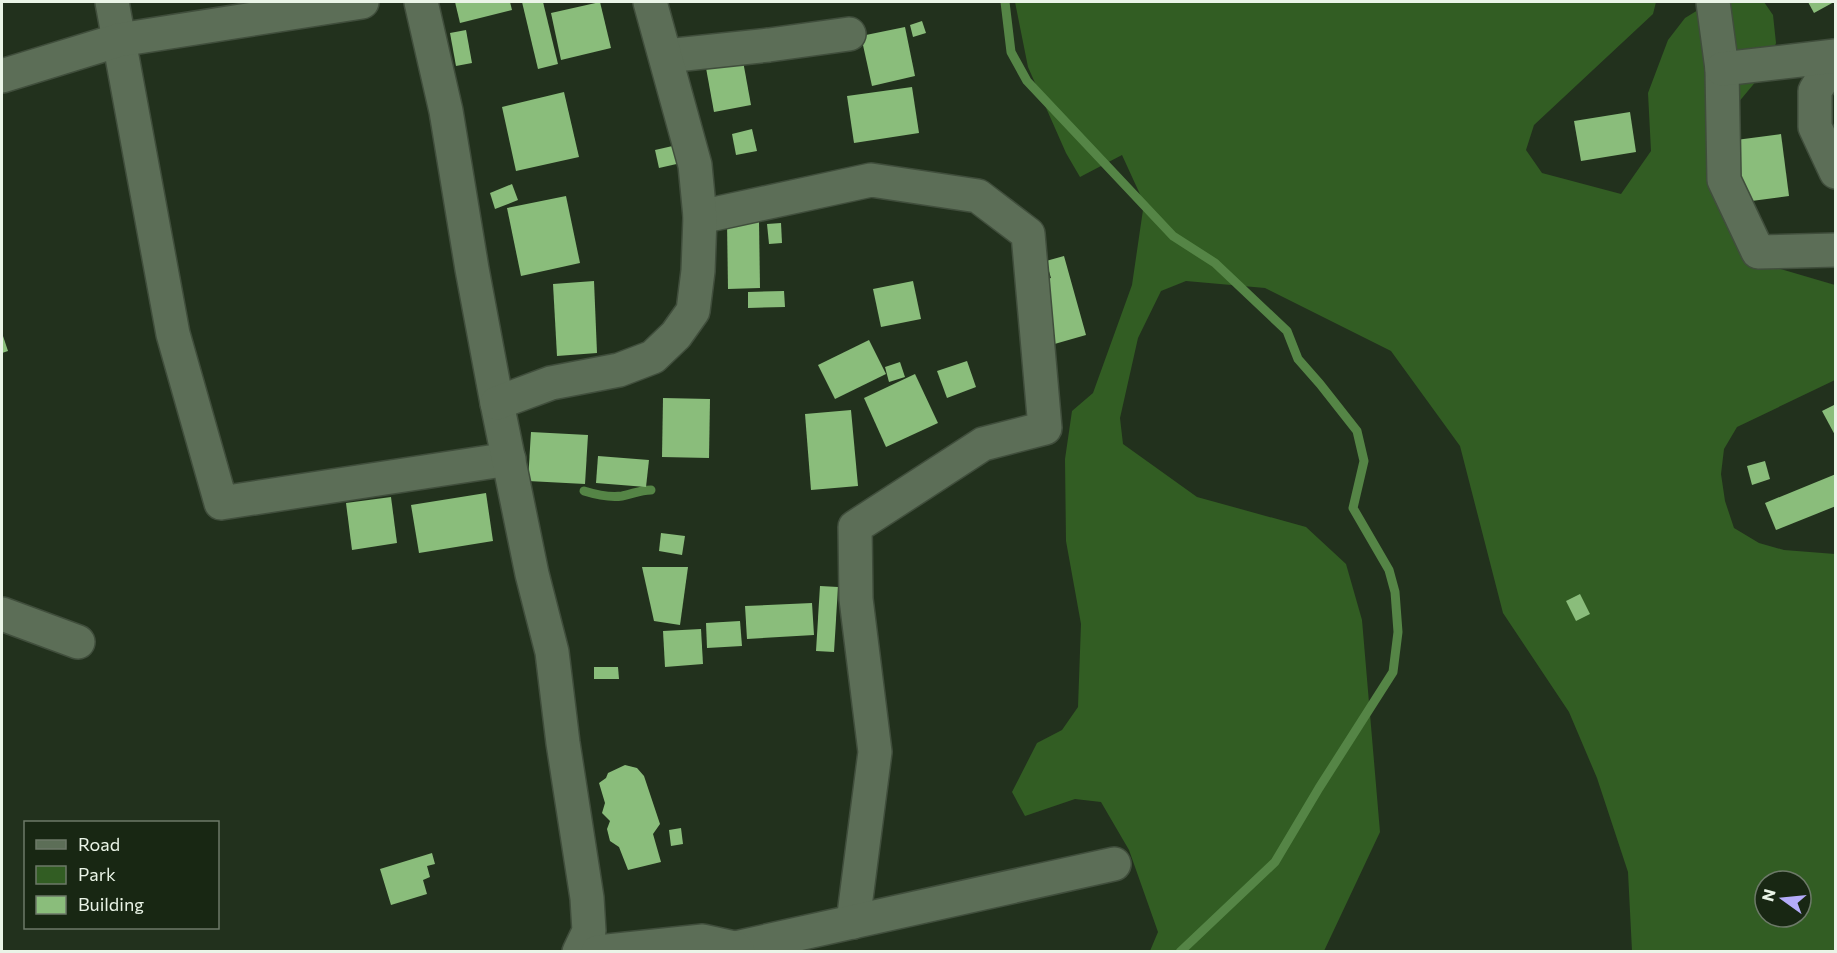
<svg xmlns="http://www.w3.org/2000/svg" width="1837" height="953" viewBox="0 0 1837 953" font-family="Commissioner,sans-serif">
	<style>
		.green { fill: #325d23; fill-rule: evenodd }
		.lines { fill: none; stroke-linecap: round; stroke-linejoin: round }
		.stream { stroke: #558546; stroke-width: 9 }
		.building { fill: #8abd7b }
		.minor-casing { stroke: #404e3c; stroke-width: 36 }
		.minor { stroke: #5c6e57; stroke-width: 33 }
	</style>
	<rect width="100%" height="100%" fill="#22311d"/>
	<path class="green" d="M 1015,2 L 1656,2 L 1653,14 L 1534,125 L 1526,150 L 1542,173 L 1621,194 L 1651,151 L 1648,93 L 1668,40 L 1685,18 L 1711,2 L 1764,2 L 1773,15 L 1776,43 L 1767,68 L 1713,133 L 1708,186 L 1734,231 L 1774,267 L 1835,285 L 1835,380 L 1737,427 L 1724,449 L 1721,474 L 1725,501 L 1734,528 L 1759,543 L 1784,550 L 1835,554 L 1835,951 L 1632,951 L 1628,872 L 1597,778 L 1569,712 L 1503,613 L 1460,446 L 1391,351 L 1265,288 L 1186,281 L 1161,291 L 1138,338 L 1120,418 L 1123,444 L 1197,497 L 1306,527 L 1346,564 L 1362,620 L 1380,832 L 1324,951 L 1150,951 L 1158,932 L 1129,850 L 1101,802 L 1075,799 L 1025,816 L 1012,792 L 1037,743 L 1062,730 L 1078,707 L 1081,624 L 1066,541 L 1065,459 L 1072,411 L 1093,393 L 1132,285 L 1144,203 L 1122,155 L 1080,177 L 1066,153 L 1028,67 ZM 1765,881 L 1801,881 L 1801,917 L 1765,917 Z"/>
	<g class="lines">
		<g class="stream">
			<path d="M 1005,2 L 1011,52 L 1027,81 L 1173,236 L 1215,263 L 1287,331 L 1298,359 L 1320,384 L 1357,431 L 1364,461 L 1353,508 L 1389,570 L 1395,592 L 1398,632 L 1393,672 L 1319,788 L 1275,862 L 1180,952"/>
			<path d="M 584,491 C 597,495 609,498 622,496 C 633,494 640,490 651,490"/>
		</g>
	</g>
	<g class="building">
		<path d="M 455,2 L 510,2 L 512,10 L 460,23 Z"/>
		<path d="M 522,2 L 543,2 L 558,64 L 538,69 Z"/>
		<path d="M 600,2 L 611,48 L 561,60 L 551,13 Z"/>
		<path d="M 1808,2 L 1834,2 L 1814,13 Z"/>
		<path d="M 922,21 L 926,33 L 913,37 L 910,25 Z"/>
		<path d="M 905,27 L 915,76 L 872,86 L 861,36 Z"/>
		<path d="M 466,30 L 472,63 L 456,66 L 450,33 Z"/>
		<path d="M 743,61 L 751,105 L 714,112 L 706,68 Z"/>
		<path d="M 912,87 L 919,133 L 854,143 L 847,96 Z"/>
		<path d="M 564,92 L 579,157 L 516,171 L 502,107 Z"/>
		<path d="M 1630,112 L 1636,152 L 1581,161 L 1574,121 Z"/>
		<path d="M 752,129 L 757,151 L 736,155 L 732,134 Z"/>
		<path d="M 1781,134 L 1789,196 L 1744,202 L 1736,140 Z"/>
		<path d="M 677,145 L 681,163 L 659,168 L 655,150 Z"/>
		<path d="M 512,184 L 518,200 L 495,209 L 490,193 Z"/>
		<path d="M 566,196 L 580,263 L 521,276 L 507,208 Z"/>
		<path d="M 759,221 L 760,288 L 728,289 L 727,222 Z"/>
		<path d="M 781,223 L 782,243 L 769,244 L 767,224 Z"/>
		<path d="M 1064,256 L 1086,335 L 1051,345 L 1034,282 L 1051,278 L 1046,261 Z"/>
		<path d="M 594,281 L 597,353 L 557,356 L 553,284 Z"/>
		<path d="M 913,281 L 921,319 L 881,327 L 873,289 Z"/>
		<path d="M 784,291 L 785,307 L 748,308 L 748,292 Z"/>
		<path d="M 2,333 L 8,351 L 2,353 Z"/>
		<path d="M 869,340 L 886,374 L 835,399 L 818,365 Z"/>
		<path d="M 967,361 L 976,387 L 947,398 L 937,371 Z"/>
		<path d="M 900,362 L 905,377 L 889,382 L 885,367 Z"/>
		<path d="M 915,374 L 938,423 L 886,447 L 864,398 Z"/>
		<path d="M 663,398 L 710,399 L 709,458 L 662,457 Z"/>
		<path d="M 1836,404 L 1836,437 L 1822,411 Z"/>
		<path d="M 851,410 L 858,486 L 811,490 L 805,414 Z"/>
		<path d="M 531,432 L 588,435 L 585,484 L 528,481 Z"/>
		<path d="M 598,456 L 649,460 L 646,487 L 596,483 Z"/>
		<path d="M 1765,461 L 1770,479 L 1752,485 L 1747,466 Z"/>
		<path d="M 1836,474 L 1836,506 L 1776,530 L 1765,503 Z"/>
		<path d="M 486,493 L 493,541 L 419,553 L 411,505 Z"/>
		<path d="M 391,497 L 397,543 L 352,550 L 346,503 Z"/>
		<path d="M 661,533 L 685,536 L 682,555 L 659,551 Z"/>
		<path d="M 642,567 L 688,567 L 680,625 L 654,621 Z"/>
		<path d="M 820,586 L 838,587 L 834,652 L 816,651 Z"/>
		<path d="M 1580,594 L 1590,614 L 1576,621 L 1566,601 Z"/>
		<path d="M 812,603 L 814,635 L 747,639 L 745,606 Z"/>
		<path d="M 740,621 L 742,646 L 707,648 L 706,623 Z"/>
		<path d="M 701,629 L 703,664 L 665,667 L 663,631 Z"/>
		<path d="M 594,667 L 618,667 L 619,679 L 594,679 Z"/>
		<path d="M 625,765 L 637,768 L 644,776 L 660,824 L 653,834 L 661,862 L 628,870 L 619,847 L 610,841 L 607,829 L 610,821 L 602,813 L 605,803 L 599,783 L 606,778 L 608,773 Z"/>
		<path d="M 681,828 L 683,844 L 671,846 L 669,830 Z"/>
		<path d="M 432,853 L 435,864 L 427,866 L 430,877 L 423,880 L 427,894 L 391,905 L 380,869 Z"/>
	</g>
	<g class="lines">
		<defs>
			<g id="minor">
				<path d="M 112,2 L 173,334 L 221,503 L 509,459"/>
				<path d="M 421,2 L 446,111 L 472,269 L 497,403 L 532,574 L 552,652 L 563,743 L 587,898 L 589,931 L 579,952"/>
				<path d="M 1713,2 L 1722,69 L 1724,180 L 1758,252 L 1836,250"/>
				<path d="M 666,56 L 769,45 L 849,34"/>
				<path d="M 1836,56 L 1815,91 L 1815,127 L 1836,172"/>
				<path d="M 1722,69 L 1835,56"/>
				<path d="M 2,76 L 119,40 L 362,2"/>
				<path d="M 700,217 L 871,180 L 978,196 L 1028,234 L 1045,428 L 983,444 L 855,527 L 856,599 L 875,752 L 853,922"/>
				<path d="M 497,403 L 551,383 L 619,370 L 653,357 L 676,335 L 693,311 L 698,271 L 700,217 L 695,165 L 650,2"/>
				<path d="M 2,614 L 78,642"/>
				<path d="M 735,948 L 1114,864"/>
				<path d="M 598,952 L 703,941 L 735,948 L 738,952"/>
			</g>
		</defs>
		<use href="#minor" class="minor-casing"/>
		<use href="#minor" class="minor"/>
	</g>
	<rect width="1837" height="953" fill="none" stroke="#eaf4e7" stroke-width="6"/>
	<rect x="24" y="821" width="195" height="108" fill="#182713" stroke="#6c7968" stroke-width="1.5"/>
	<rect x="36" y="840" width="30" height="9" fill="#5c6e57" stroke="#6c7968" stroke-width="1.5"/>
	<text x="78" y="851" font-size="18" fill="#eaf4e7">Road</text>
	<rect x="36" y="866" width="30" height="18" fill="#325d23" stroke="#6c7968" stroke-width="1.5"/>
	<text x="78" y="881" font-size="18" fill="#eaf4e7">Park</text>
	<rect x="36" y="896" width="30" height="18" fill="#8abd7b" stroke="#6c7968" stroke-width="1.5"/>
	<text x="78" y="911" font-size="18" fill="#eaf4e7">Building</text>
	<g transform="translate(1783 899) rotate(285)"><circle r="28" fill="#182713" stroke="#6c7968" stroke-width="1.5"/>
	<path d="M0-4.5L10 22L0 15L-10 22Z" fill="#b4acf9"/>
	<text y="-9" font-size="16" font-weight="bold" text-anchor="middle" fill="#eaf4e7">N</text>
	</g>
</svg>
